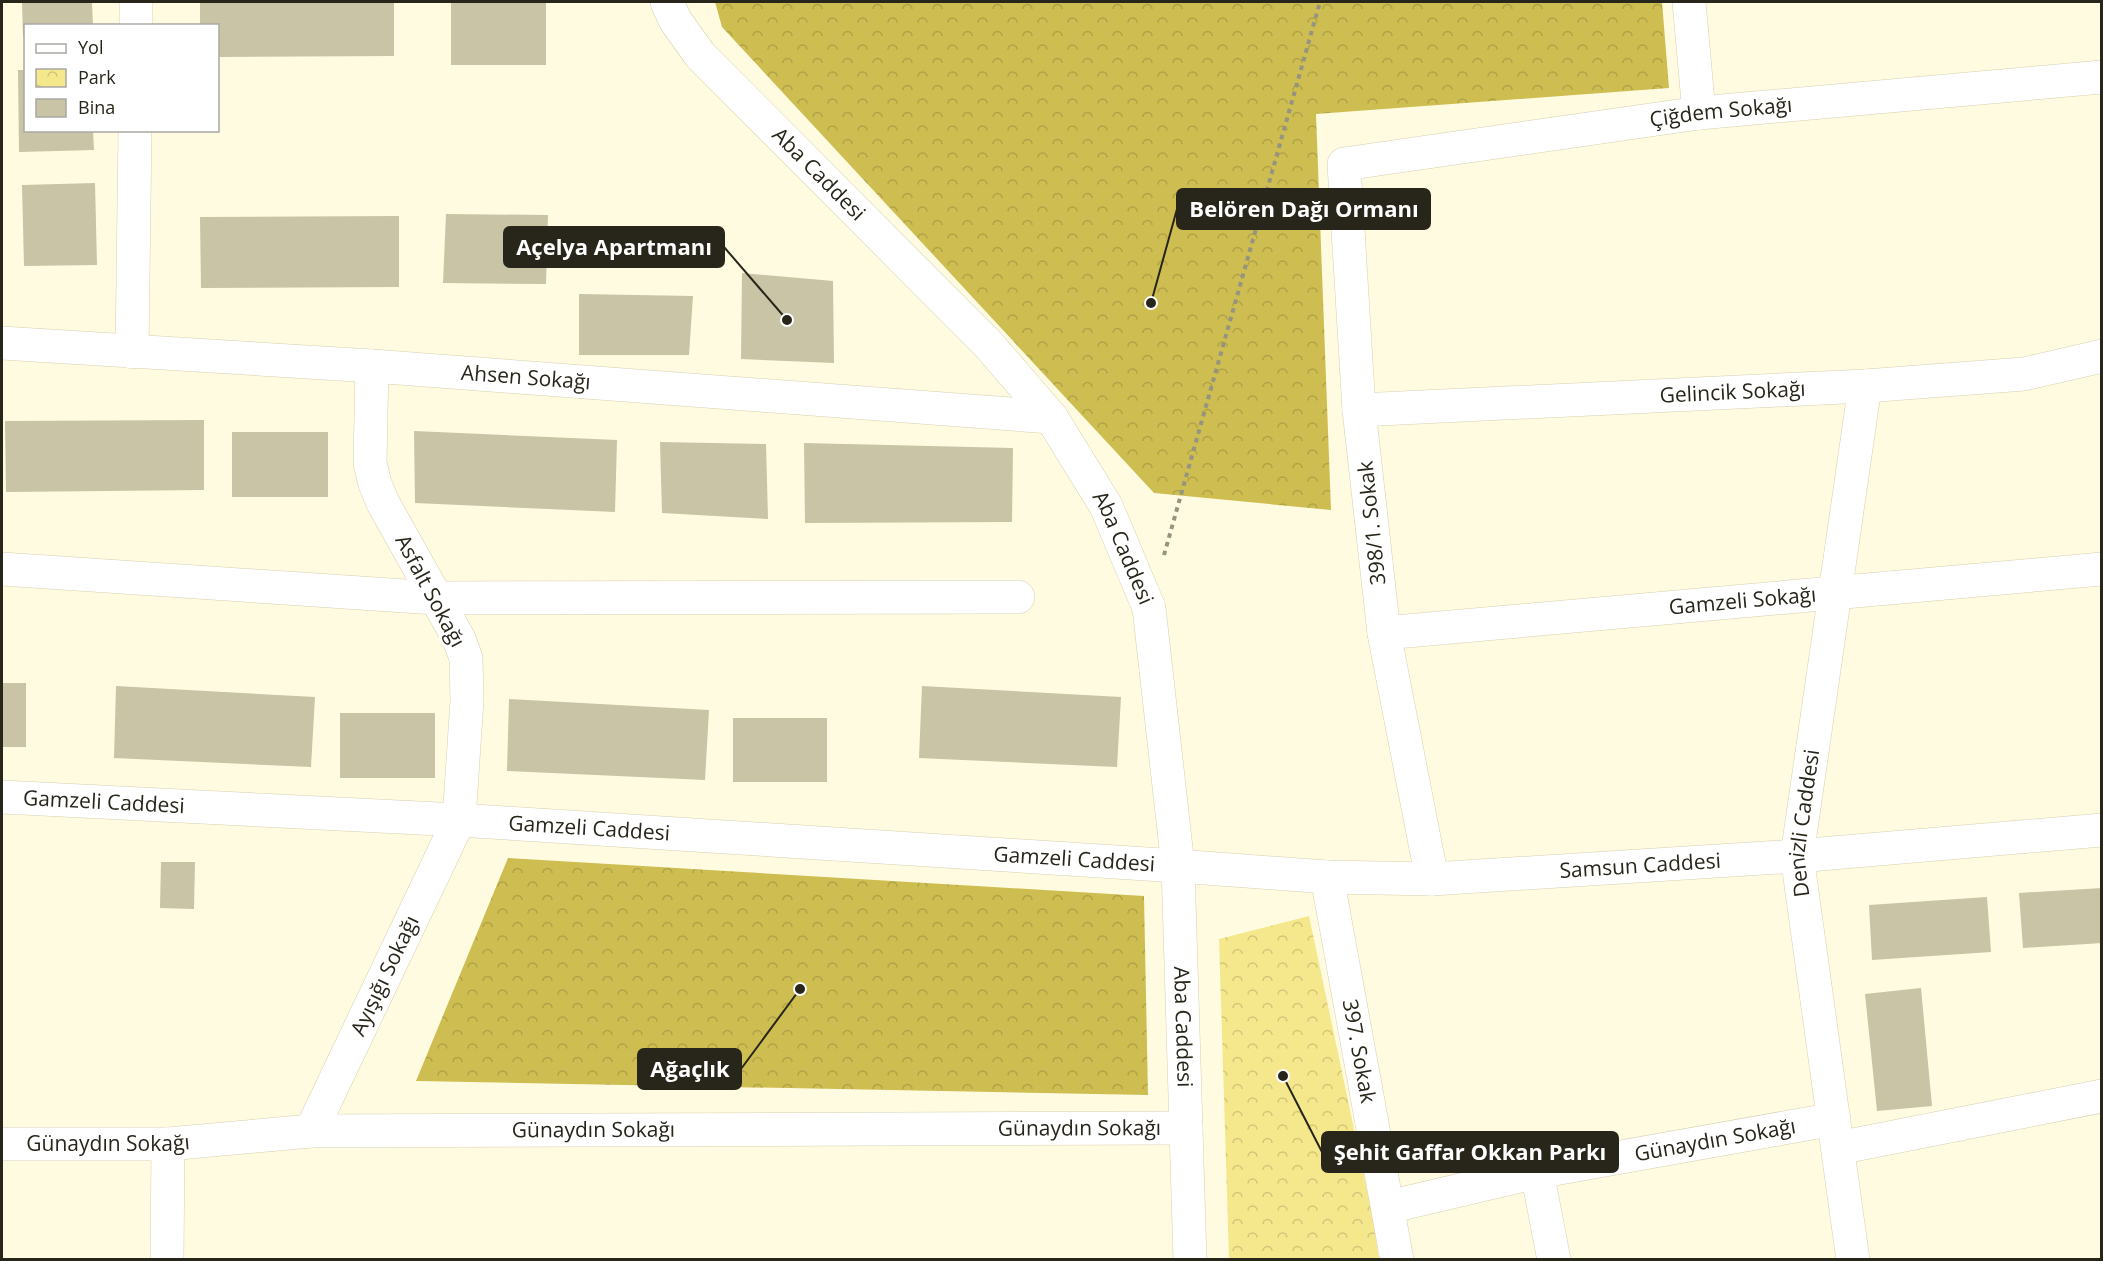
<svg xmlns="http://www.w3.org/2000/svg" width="2103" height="1261" viewBox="0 0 2103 1261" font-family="'Open Sans',sans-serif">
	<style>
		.forest { fill: url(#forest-crowns) }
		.park { fill: url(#park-crowns) }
		.building { fill: #c8c4a5 }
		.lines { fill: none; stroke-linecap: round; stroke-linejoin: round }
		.minor-casing { stroke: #d5d0b1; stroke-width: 34 }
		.path { stroke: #969380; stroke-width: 4; stroke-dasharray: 4.5 4.5; stroke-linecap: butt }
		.minor { stroke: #fff; stroke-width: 33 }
		.labels { text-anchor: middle; stroke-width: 6; stroke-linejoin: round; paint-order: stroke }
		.street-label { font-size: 21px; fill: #28261a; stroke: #fff }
		.leader { fill: none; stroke: #28261a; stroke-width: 2 }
		.callout-dot { fill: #28261a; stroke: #fff; stroke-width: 2 }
		.callout { fill: #28261a; stroke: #28261a; stroke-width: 2 }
		.callout-label { font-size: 22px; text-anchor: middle; font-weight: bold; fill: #fff }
	</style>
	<defs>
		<pattern id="forest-crowns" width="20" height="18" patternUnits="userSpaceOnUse" patternTransform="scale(1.5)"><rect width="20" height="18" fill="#cebd51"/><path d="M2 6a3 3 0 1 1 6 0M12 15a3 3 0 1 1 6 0" fill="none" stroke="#b1a246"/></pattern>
		<pattern id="park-crowns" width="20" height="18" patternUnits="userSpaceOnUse" patternTransform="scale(1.5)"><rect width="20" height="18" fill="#f5e78c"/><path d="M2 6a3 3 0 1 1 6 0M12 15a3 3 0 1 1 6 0" fill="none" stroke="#d2c678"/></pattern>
	</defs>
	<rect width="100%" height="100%" fill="#fffbe1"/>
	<g class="forest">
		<path d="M 715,2 L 1662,2 L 1669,88 L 1316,114 L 1331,510 L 1154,493 L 722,27 Z"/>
		<path d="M 508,858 L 1144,896 L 1148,1095 L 416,1081 Z"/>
	</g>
	<path class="park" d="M 1309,916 L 1372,1214 L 1379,1259 L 1229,1259 L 1219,939 Z"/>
	<g class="building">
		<path d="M 22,2 L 92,2 L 93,26 L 26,26 L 26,36 L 23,36 Z"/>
		<path d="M 200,2 L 394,2 L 394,56 L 218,57 L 218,26 L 200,26 Z"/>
		<rect x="451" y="2" width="95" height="63"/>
		<path d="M 18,70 L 26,70 L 26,130 L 93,130 L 94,150 L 19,152 Z"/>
		<path d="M 95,183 L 97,265 L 24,266 L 22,185 Z"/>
		<path d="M 446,214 L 548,215 L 546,284 L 443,283 Z"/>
		<path d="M 399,216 L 399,287 L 201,288 L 200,217 Z"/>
		<path d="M 742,273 L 833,281 L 834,363 L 741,359 Z"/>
		<path d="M 579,294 L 693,296 L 689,355 L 579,355 Z"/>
		<path d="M 204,420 L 204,490 L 6,492 L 5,421 Z"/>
		<path d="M 414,431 L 617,440 L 615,512 L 415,503 Z"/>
		<rect x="232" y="432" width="96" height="65"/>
		<path d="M 660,442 L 766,444 L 768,519 L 662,513 Z"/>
		<path d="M 804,443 L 1013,448 L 1012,522 L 805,523 Z"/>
		<rect x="2" y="683" width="24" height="64"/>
		<path d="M 116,686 L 315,697 L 311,767 L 114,758 Z"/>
		<path d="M 922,686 L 1121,697 L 1117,767 L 919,758 Z"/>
		<path d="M 509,699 L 709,710 L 705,780 L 507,771 Z"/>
		<rect x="340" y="713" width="95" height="65"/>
		<rect x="733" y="718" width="94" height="64"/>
		<path d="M 161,862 L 195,862 L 194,909 L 160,908 Z"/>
		<path d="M 2102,888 L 2102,943 L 2023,948 L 2019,893 Z"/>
		<path d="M 1987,897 L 1991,952 L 1872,960 L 1869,905 Z"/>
		<path d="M 1921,988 L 1932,1106 L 1877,1111 L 1865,994 Z"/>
	</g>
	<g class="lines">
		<defs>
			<g id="minor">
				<path id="s1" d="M 667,2 L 675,20 L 700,55 L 987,343 L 1051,417 L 1106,506 L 1149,608 L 1178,866 L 1190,1260"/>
				<path d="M 1689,2 L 1699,113"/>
				<path d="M 136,26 L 136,2"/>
				<path id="s2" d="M 2,343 L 372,366 L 1051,417"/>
				<path d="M 132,352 L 135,130"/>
				<path id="s3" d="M 1359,410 L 1865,386 L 2024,374 L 2102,356"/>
				<path d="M 2,569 L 435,598 L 1018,597"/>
				<path id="s4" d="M 1384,633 L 2102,569"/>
				<path id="s5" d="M 2,797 L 459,820 L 1178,866 L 1327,877 L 1432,879 L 1797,856 L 2102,830"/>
				<path id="s6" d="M 1327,877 L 1397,1260"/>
				<path id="s7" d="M 1432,879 L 1384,633 L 1359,410 L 1344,164 L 1699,113 L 2102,77"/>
				<path id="s8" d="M 311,1131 L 459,820 L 467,700 L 466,658 L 459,639 L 383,503 L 375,484 L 370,463 L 372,366"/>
				<path id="s9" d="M 2,1144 L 168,1144 L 311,1131 L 1186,1128"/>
				<path d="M 1838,1148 L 2102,1096"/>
				<path d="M 1537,1172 L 1554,1260"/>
				<path id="s10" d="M 1388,1207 L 1537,1172 L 1834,1119"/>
				<path d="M 167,1260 L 168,1144"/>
				<path id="s11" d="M 1853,1260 L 1797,856 L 1865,386"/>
			</g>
		</defs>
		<use href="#minor" class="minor-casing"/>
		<path class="path" d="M 1164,555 L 1320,2"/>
		<use href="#minor" class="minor"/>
	</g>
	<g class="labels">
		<g class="street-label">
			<text dy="7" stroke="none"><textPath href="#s7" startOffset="1102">Çiğdem Sokağı</textPath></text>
			<text dy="7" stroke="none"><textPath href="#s1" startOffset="231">Aba Caddesi</textPath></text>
			<text dy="7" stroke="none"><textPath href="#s2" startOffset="525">Ahsen Sokağı</textPath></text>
			<text dy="7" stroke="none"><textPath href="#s3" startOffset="374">Gelincik Sokağı</textPath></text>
			<text transform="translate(1372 523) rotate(-96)" y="7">398/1. Sokak</text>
			<text dy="7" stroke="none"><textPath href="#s1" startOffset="717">Aba Caddesi</textPath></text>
			<text transform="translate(430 591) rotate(62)" y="7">Asfalt Sokağı</text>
			<text dy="7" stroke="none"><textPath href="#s4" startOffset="360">Gamzeli Sokağı</textPath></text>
			<text dy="7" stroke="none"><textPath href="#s5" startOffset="102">Gamzeli Caddesi</textPath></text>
			<text dy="7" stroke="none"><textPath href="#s11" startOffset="441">Denizli Caddesi</textPath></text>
			<text dy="7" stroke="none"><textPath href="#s5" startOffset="588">Gamzeli Caddesi</textPath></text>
			<text dy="7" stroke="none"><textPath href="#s5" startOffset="1074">Gamzeli Caddesi</textPath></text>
			<text dy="7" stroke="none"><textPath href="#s5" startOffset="1641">Samsun Caddesi</textPath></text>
			<text dy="7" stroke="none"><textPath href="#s8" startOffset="172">Ayışığı Sokağı</textPath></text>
			<text dy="7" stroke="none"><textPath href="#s1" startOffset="1203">Aba Caddesi</textPath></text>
			<text dy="7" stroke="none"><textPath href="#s6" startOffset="177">397. Sokak</textPath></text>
			<text dy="7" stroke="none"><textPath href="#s9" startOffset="1078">Günaydın Sokağı</textPath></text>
			<text dy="7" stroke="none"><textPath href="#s9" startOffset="592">Günaydın Sokağı</textPath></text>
			<text dy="7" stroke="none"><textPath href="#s10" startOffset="334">Günaydın Sokağı</textPath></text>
			<text dy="7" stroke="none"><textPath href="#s9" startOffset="106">Günaydın Sokağı</textPath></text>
		</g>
	</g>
	<path class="leader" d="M1151 303L1177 209M787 320L724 247M800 989L741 1069M1283 1076L1322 1152"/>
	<g class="callout-dot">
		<circle cx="1151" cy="303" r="6"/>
		<circle cx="787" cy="320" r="6"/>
		<circle cx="800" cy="989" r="6"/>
		<circle cx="1283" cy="1076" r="6"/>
	</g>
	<g class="callout">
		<rect x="1177" y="189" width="253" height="40" rx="6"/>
		<rect x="504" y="227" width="220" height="40" rx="6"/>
		<rect x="638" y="1049" width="103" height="40" rx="6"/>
		<rect x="1322" y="1132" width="296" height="40" rx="6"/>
	</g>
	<g class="callout-label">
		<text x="1304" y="217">Belören Dağı Ormanı</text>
		<text x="614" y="255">Açelya Apartmanı</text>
		<text x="690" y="1077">Ağaçlık</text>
		<text x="1470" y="1160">Şehit Gaffar Okkan Parkı</text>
	</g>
	<rect width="2103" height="1261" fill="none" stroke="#28261a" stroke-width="6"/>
	<rect x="24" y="24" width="195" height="108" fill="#ffffff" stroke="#a9a8a3" stroke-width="1.5"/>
	<rect x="36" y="44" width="30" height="9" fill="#ffffff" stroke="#a9a8a3" stroke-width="1.5"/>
	<text x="78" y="54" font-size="18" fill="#28261a">Yol</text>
	<rect x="36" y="69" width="30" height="18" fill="url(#park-crowns)" stroke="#a9a8a3" stroke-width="1.5"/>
	<text x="78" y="84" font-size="18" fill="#28261a">Park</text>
	<rect x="36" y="99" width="30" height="18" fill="#c8c4a5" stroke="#a9a8a3" stroke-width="1.5"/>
	<text x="78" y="114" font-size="18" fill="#28261a">Bina</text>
</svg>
